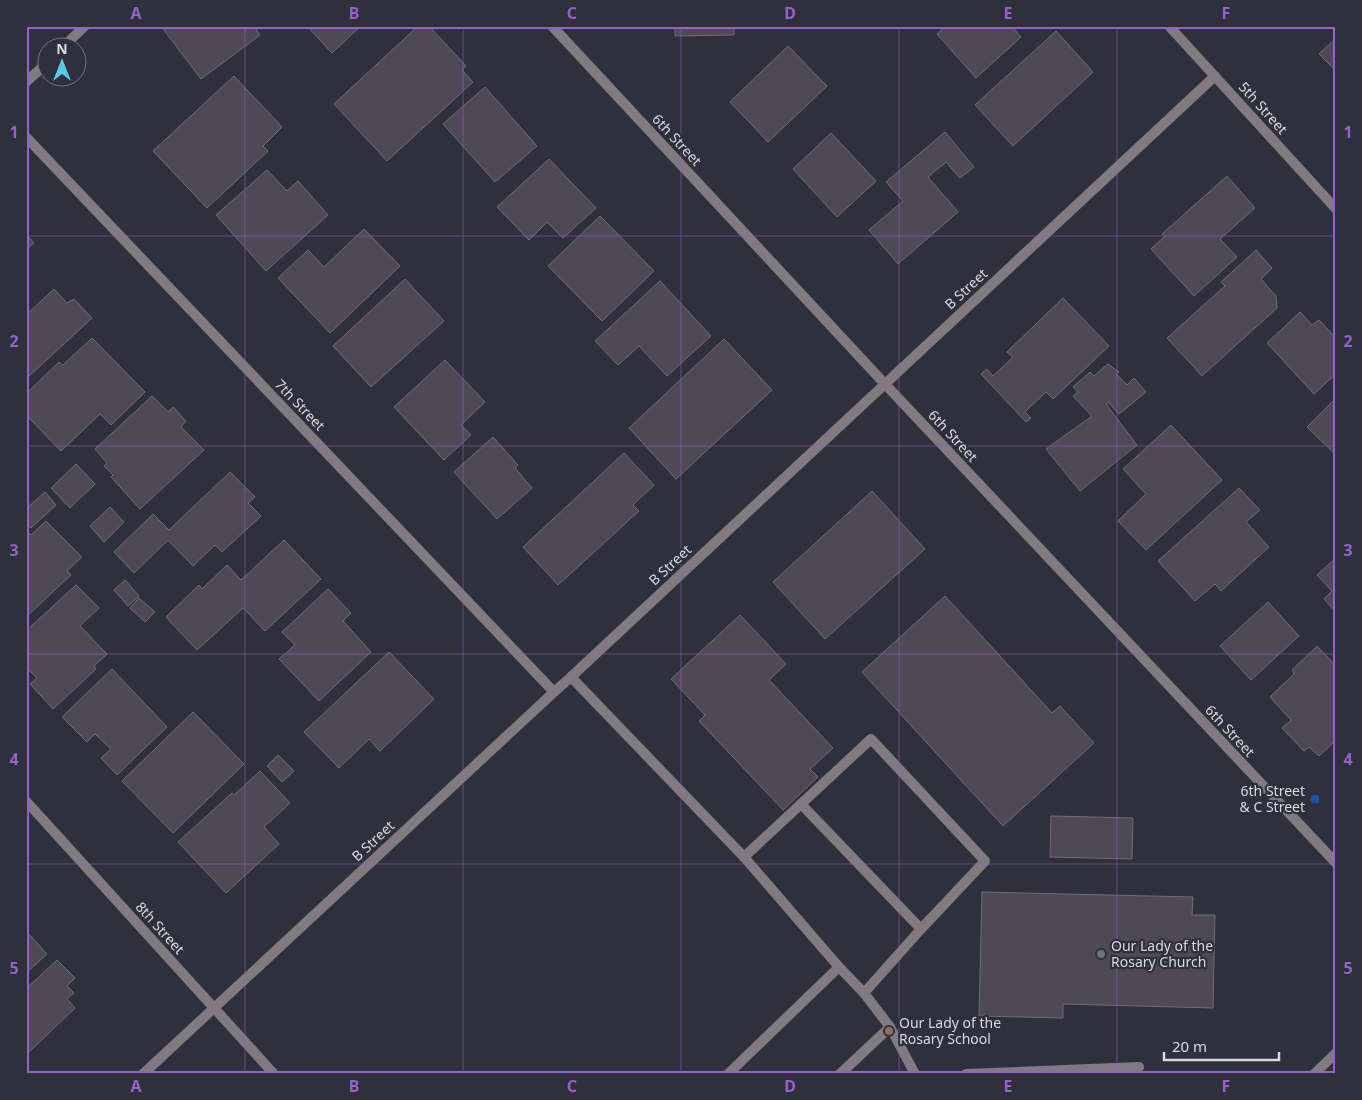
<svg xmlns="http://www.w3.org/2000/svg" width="1362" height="1100" viewBox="0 0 1362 1100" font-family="'Noto Sans',sans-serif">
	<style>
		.building { fill: #4f4956; stroke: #726c79 }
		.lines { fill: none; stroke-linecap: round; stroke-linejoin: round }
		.lane { stroke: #817a7e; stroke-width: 10 }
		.street { stroke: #817a7e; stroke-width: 10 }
		.grid { fill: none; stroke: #9760ca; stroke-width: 1; stroke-opacity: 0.55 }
		.transit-dot { fill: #1a4fb4; stroke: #2e303c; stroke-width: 2 }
		.worship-dot { fill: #6b7280; stroke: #2e303c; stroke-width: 2 }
		.education-dot { fill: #8d6e63; stroke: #2e303c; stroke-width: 2 }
		.labels { text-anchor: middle; stroke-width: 4.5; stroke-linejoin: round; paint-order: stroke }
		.street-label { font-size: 14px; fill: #d8dae2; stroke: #2e303c }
		.poi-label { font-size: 14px; fill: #d8dae2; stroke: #2e303c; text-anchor: start }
		.neatline { fill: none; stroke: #9760ca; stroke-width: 2 }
		.grid-label { font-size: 16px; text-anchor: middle; font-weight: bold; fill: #9760ca }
	</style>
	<rect width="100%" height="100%" fill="#2e303c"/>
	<g class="building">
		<path d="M 161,26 L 254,26 L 260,35 L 201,79 Z"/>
		<path d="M 307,26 L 361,26 L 332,53 Z"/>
		<path d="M 418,26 L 429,26 L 466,66 L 462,70 L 473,82 L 387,161 L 334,104 Z"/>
		<path d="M 675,26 L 734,26 L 734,35 L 675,36 Z"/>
		<path d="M 946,26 L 1015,26 L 1013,28 L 1021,37 L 976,78 L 937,34 Z"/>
		<path d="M 1056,31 L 1093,72 L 1013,146 L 975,105 Z"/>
		<path d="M 1336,38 L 1336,71 L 1319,54 Z"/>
		<path d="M 788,46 L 827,86 L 768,142 L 730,102 Z"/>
		<path d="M 234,76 L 282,127 L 263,146 L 268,151 L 207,208 L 153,151 Z"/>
		<path d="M 485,87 L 537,146 L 495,182 L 443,124 Z"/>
		<path d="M 945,132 L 974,167 L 960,178 L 946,162 L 928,177 L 958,212 L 898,264 L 869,230 L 903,201 L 886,182 Z"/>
		<path d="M 831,133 L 876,181 L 837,217 L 793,169 Z"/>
		<path d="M 549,159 L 596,208 L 563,238 L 547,222 L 529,240 L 497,207 Z"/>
		<path d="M 267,170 L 287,191 L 298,181 L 328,215 L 266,271 L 216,215 Z"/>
		<path d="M 1227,176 L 1255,208 L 1220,239 L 1237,257 L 1194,296 L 1151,249 L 1165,236 L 1162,234 Z"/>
		<path d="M 600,216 L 654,271 L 602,321 L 548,266 Z"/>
		<path d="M 364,229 L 400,266 L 330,333 L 278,278 L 308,250 L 324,267 Z"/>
		<path d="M 26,234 L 34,243 L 26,250 Z"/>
		<path d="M 1256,250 L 1272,268 L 1261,279 L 1276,296 L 1277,308 L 1202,376 L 1167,338 L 1225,286 L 1221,282 Z"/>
		<path d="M 405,279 L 444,321 L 371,387 L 333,346 Z"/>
		<path d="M 660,281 L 711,336 L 667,376 L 639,346 L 618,365 L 595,341 Z"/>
		<path d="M 54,289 L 67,303 L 74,299 L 92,318 L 26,379 L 26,315 Z"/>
		<path d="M 1063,298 L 1109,346 L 1053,399 L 1046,392 L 1025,412 L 1031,418 L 1026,422 L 981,374 L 987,369 L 993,376 L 1013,357 L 1007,352 Z"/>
		<path d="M 1300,312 L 1312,325 L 1319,320 L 1336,338 L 1336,374 L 1314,394 L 1267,343 Z"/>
		<path d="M 92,338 L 145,392 L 111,425 L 100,414 L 61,451 L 26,415 L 26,394 L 59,362 L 63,365 Z"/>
		<path d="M 724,339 L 772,390 L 676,479 L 629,428 Z"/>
		<path d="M 445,360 L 485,402 L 461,425 L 471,435 L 444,460 L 394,407 Z"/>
		<path d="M 1108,364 L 1119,372 L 1116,374 L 1127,385 L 1134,378 L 1146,392 L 1119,414 L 1108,402 L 1106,404 L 1137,445 L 1080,491 L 1046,449 L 1092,416 L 1073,396 L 1078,392 L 1073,387 L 1090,372 L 1094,376 Z"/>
		<path d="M 152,396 L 168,412 L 173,407 L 186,421 L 181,427 L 204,450 L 140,509 L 111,477 L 113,475 L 104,466 L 107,463 L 95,449 Z"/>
		<path d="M 1336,398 L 1336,455 L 1307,427 Z"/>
		<path d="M 1171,425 L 1222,480 L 1146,550 L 1118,521 L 1146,494 L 1123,469 Z"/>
		<path d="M 493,437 L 518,465 L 515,468 L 532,488 L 497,519 L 454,472 Z"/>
		<path d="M 624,453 L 654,485 L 633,505 L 639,511 L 558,585 L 523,547 Z"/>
		<path d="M 76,464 L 95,484 L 70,508 L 51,488 Z"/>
		<path d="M 230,472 L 255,497 L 248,503 L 261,516 L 222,552 L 215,545 L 193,566 L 168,540 L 134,573 L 114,552 L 153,514 L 169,530 Z"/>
		<path d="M 1239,488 L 1260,510 L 1246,522 L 1269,547 L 1221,591 L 1215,584 L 1195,601 L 1158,561 Z"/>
		<path d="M 872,491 L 925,549 L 825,639 L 773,582 Z"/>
		<path d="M 45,492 L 56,505 L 31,528 L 26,523 L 26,509 Z"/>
		<path d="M 110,507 L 124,522 L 104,542 L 90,526 Z"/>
		<path d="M 46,521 L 82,557 L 67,571 L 71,575 L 26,617 L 26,530 L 31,535 Z"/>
		<path d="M 284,540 L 321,579 L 265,631 L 243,608 L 197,650 L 166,617 L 199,585 L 202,589 L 227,565 L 241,580 Z"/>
		<path d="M 1336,558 L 1336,612 L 1324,599 L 1332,591 L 1317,575 Z"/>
		<path d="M 125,580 L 139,596 L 128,606 L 114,590 Z"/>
		<path d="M 76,585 L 99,608 L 80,626 L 107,654 L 94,666 L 96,669 L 53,709 L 30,684 L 37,678 L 26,667 L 26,631 Z"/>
		<path d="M 328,589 L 351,613 L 343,621 L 371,652 L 319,701 L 279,659 L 295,645 L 282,632 Z"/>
		<path d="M 945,596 L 1052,713 L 1060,706 L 1094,743 L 1003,826 L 862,672 Z"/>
		<path d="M 139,598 L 155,612 L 145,622 L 130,608 Z"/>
		<path d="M 1268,602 L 1299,636 L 1251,680 L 1220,646 Z"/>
		<path d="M 740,615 L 786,664 L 769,680 L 833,748 L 810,769 L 818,777 L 783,810 L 699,721 L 705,715 L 671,679 Z"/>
		<path d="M 1317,646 L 1336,666 L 1336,740 L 1319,756 L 1309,747 L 1304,751 L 1282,728 L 1291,720 L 1270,697 L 1294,674 L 1292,670 Z"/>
		<path d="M 389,652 L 434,699 L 380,751 L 369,739 L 339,768 L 304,732 Z"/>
		<path d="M 112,669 L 167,727 L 117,775 L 101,758 L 111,749 L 95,734 L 87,742 L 62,717 Z"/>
		<path d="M 193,712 L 244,764 L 173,833 L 122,781 Z"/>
		<path d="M 278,755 L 294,771 L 282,782 L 267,766 Z"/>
		<path d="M 260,771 L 290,803 L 264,827 L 279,844 L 226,893 L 178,842 L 232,793 L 234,795 Z"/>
		<path d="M 1051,816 L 1133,818 L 1132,859 L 1050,857 Z"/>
		<path d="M 982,892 L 1193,897 L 1192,915 L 1215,915 L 1213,1008 L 1063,1004 L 1063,1018 L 979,1016 Z"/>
		<path d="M 26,931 L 47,954 L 26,973 Z"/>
		<path d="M 57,960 L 75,978 L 67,986 L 74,993 L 67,999 L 75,1008 L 26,1055 L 26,989 Z"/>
	</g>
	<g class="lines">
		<g class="lane">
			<path d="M 571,677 L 744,857 L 839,967 L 864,993 L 890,1027 L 915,1074"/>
			<path d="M 801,804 L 871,739 L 985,861 L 921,929"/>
			<path d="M 744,857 L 801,804 L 921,929 L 864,993"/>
			<path d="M 728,1074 L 839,967"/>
			<path d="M 840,1074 L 890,1027"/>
			<path d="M 966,1074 L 1139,1067 L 1133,1074"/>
		</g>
		<g class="street">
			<path d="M 552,26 L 884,383 L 1336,863"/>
			<path d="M 1169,26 L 1336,209"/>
			<path d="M 62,48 L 85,26"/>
			<path d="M 26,82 L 48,62"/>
			<path d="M 26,137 L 554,692"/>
			<path d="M 26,801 L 274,1074"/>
			<path d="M 143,1074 L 554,692 L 571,677 L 1215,76"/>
			<path d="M 1314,1074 L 1336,1053"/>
		</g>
	</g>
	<path class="grid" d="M 245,26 L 245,1074M 463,26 L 463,1074M 681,26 L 681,1074M 899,26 L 899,1074M 1117,26 L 1117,1074M 26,236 L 1336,236M 26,446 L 1336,446M 26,654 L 1336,654M 26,864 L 1336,864"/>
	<rect class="transit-dot" x="1310" y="794" width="10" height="10" rx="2.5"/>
	<circle class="worship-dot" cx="1101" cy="954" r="5"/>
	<circle class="education-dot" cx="889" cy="1031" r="5"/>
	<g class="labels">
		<g class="street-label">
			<text transform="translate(1263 108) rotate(48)" y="5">5th Street</text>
			<text transform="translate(677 140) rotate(47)" y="5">6th Street</text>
			<text transform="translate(966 289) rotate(-43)" y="5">B Street</text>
			<text transform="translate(300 405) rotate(46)" y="5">7th Street</text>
			<text transform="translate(953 436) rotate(47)" y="5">6th Street</text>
			<text transform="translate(670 565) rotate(-43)" y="5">B Street</text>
			<text transform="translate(1230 731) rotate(47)" y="5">6th Street</text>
			<text transform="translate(373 841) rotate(-43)" y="5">B Street</text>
			<text transform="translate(160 928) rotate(48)" y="5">8th Street</text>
		</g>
		<g class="poi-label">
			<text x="1305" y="796" text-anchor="end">6th Street<tspan x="1305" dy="16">&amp; C Street</tspan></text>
			<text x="1111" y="951">Our Lady of the<tspan x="1111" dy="16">Rosary Church</tspan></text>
			<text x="899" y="1028">Our Lady of the<tspan x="899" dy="16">Rosary School</tspan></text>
		</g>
	</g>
	<rect width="1362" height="1100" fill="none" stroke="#2e303c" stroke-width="55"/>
	<g transform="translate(62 62)"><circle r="24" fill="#2e303c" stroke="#72747e"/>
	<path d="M0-4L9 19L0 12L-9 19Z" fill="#5bc8e7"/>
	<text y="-8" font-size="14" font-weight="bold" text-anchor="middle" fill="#d8dae2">N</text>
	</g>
	<path d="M1164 1052v8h115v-8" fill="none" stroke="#d8dae2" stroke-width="2.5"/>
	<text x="1172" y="1052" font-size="15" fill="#d8dae2" stroke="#2e303c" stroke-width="4" paint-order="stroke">20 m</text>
	<rect x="28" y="28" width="1306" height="1044" class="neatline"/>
	<g class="grid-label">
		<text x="136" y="19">A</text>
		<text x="354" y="19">B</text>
		<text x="572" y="19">C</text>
		<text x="790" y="19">D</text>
		<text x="1008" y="19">E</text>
		<text x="1226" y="19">F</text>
		<text x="14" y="138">1</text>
		<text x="1348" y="138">1</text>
		<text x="14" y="347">2</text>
		<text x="1348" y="347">2</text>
		<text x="14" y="556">3</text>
		<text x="1348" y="556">3</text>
		<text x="14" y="765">4</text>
		<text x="1348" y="765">4</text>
		<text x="14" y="974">5</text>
		<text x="1348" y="974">5</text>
		<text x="136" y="1092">A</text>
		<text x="354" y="1092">B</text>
		<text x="572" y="1092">C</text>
		<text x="790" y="1092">D</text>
		<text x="1008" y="1092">E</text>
		<text x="1226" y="1092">F</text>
	</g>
</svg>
